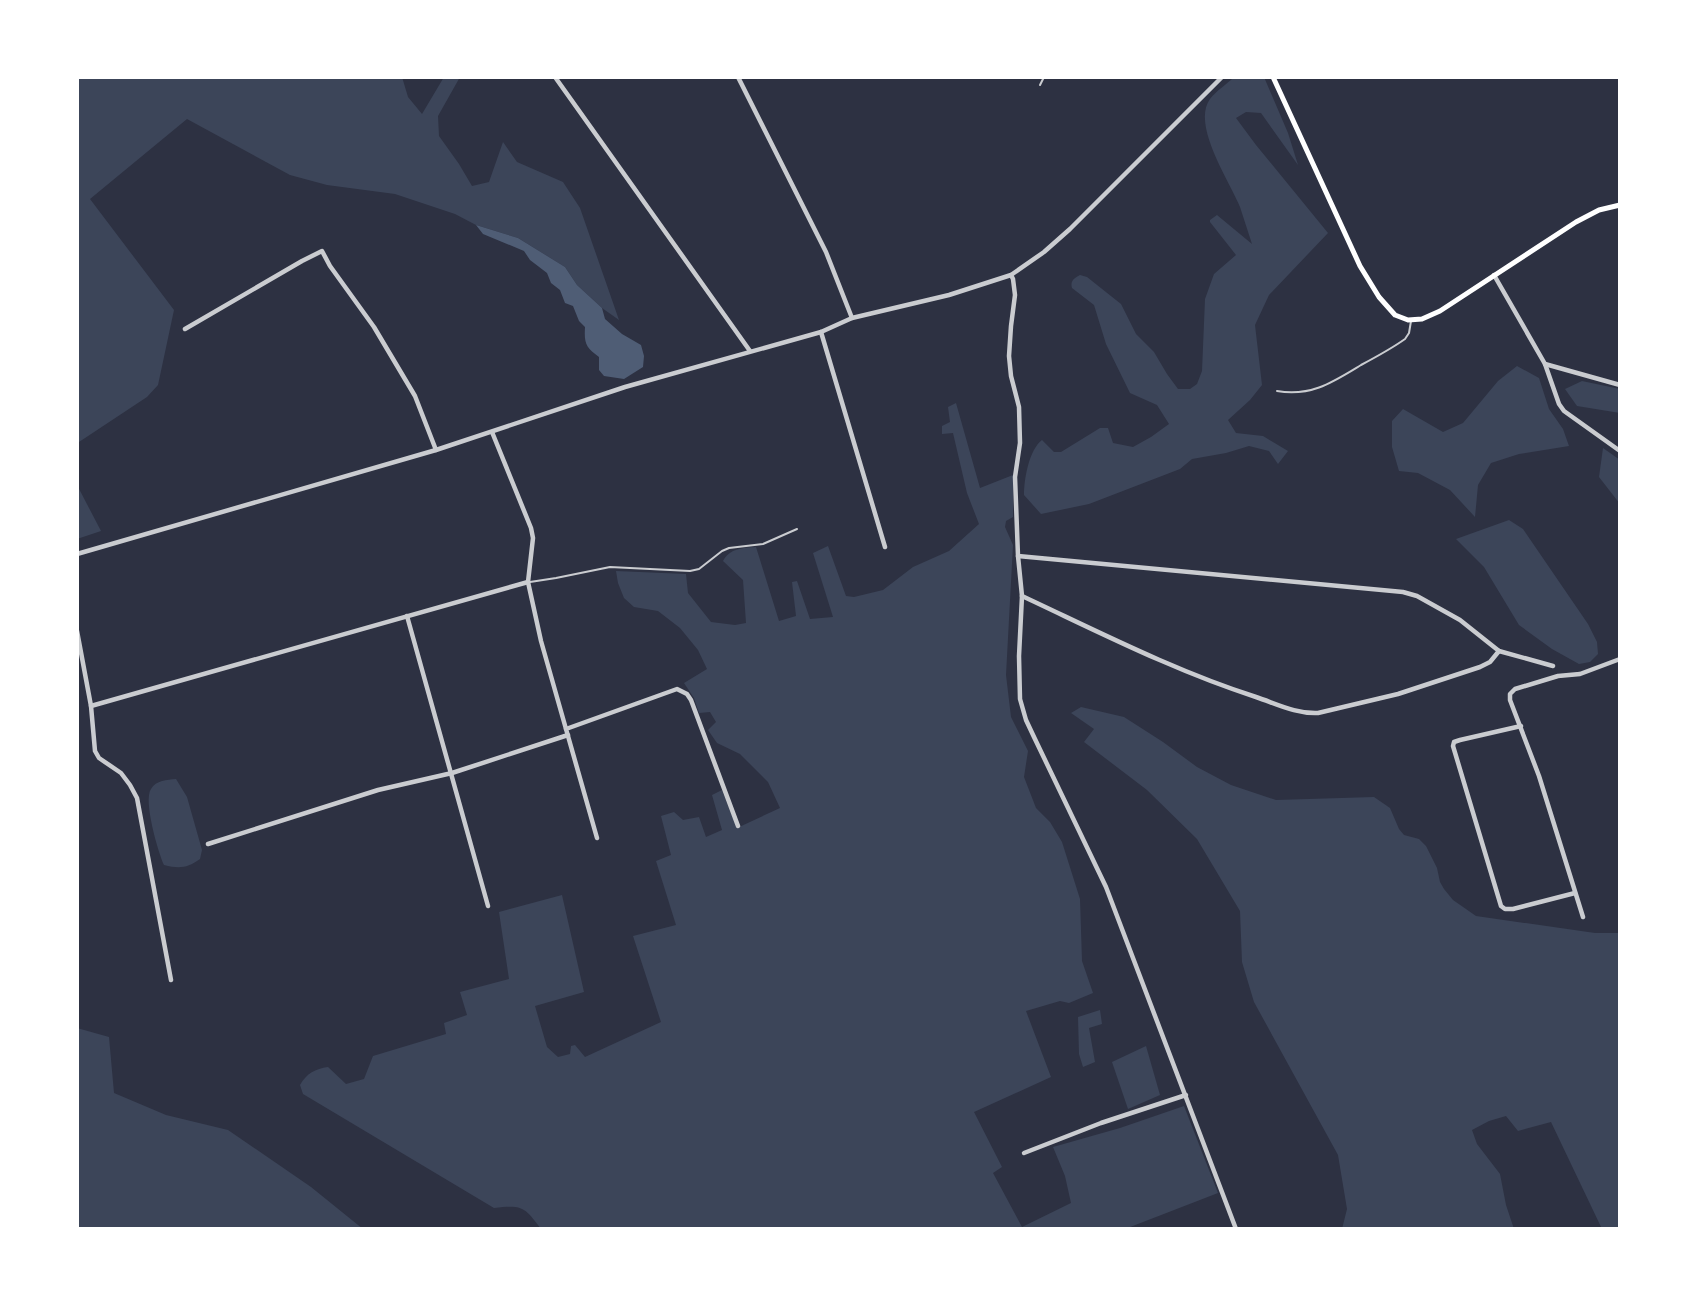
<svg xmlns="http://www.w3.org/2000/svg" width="1697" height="1306" viewBox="0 0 1697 1306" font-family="'DM Sans',sans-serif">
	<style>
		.green { fill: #3c4559 }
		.water { fill: #4f5d75 }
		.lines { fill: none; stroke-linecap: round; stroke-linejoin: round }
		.service { stroke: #caccd0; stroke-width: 2 }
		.minor { stroke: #caccd0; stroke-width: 4.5 }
		.secondary { stroke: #fff; stroke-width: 5 }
	</style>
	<rect width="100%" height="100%" fill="#2d3142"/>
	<g class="green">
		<path d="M 77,77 L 402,77 L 408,97 L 422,114 L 444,77 L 460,77 L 438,116 L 439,136 L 459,164 L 472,186 L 489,182 L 503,142 L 517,162 L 563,182 L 580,208 L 619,320 L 602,308 L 577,285 L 565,267 L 518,238 L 476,225 L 455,214 L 395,194 L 327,185 L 290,175 L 187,119 L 90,199 L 174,310 L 158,385 L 147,397 L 79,442 L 77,453 Z"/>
		<path d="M 1234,77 L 1264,77 L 1288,133 L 1298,165 L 1261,113 L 1246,112 L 1236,118 L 1256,145 L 1328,233 L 1269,295 L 1255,325 L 1262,385 L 1250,400 L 1228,420 L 1236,433 L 1263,436 L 1288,451 L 1278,464 L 1269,451 L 1249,446 L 1226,453 L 1192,459 L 1180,469 L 1089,504 L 1041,514 L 1024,495 C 1024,479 1029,450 1042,440 L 1054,452 L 1061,452 L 1100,428 L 1108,428 L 1113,443 L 1133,447 L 1151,437 L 1169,424 L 1157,405 L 1130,393 L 1106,344 L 1094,305 L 1072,288 C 1070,281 1074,278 1080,275 L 1087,277 L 1121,304 L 1136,334 L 1154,352 L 1167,374 L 1178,389 L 1190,389 L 1197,384 L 1202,371 L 1205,299 L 1214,274 L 1236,255 L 1210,222 L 1210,220 L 1217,215 L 1252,244 C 1248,232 1244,219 1240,207 C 1230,182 1191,125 1210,99 C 1216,91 1227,84 1234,77 Z"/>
		<path d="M 1517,366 L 1539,378 L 1549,409 L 1563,429 L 1569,446 L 1519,454 L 1491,463 L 1478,485 L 1475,517 L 1450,490 L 1418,473 L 1399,471 L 1392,447 L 1392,421 L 1403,409 L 1443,432 L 1463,423 L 1498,381 Z"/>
		<path d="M 1582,381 L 1620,389 L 1620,413 L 1577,406 L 1565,389 Z"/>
		<path d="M 956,403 L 980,488 L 1013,475 L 1013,517 L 1006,521 L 1005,527 L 1013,545 L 1006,675 L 1011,717 L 1028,751 L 1024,777 L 1036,808 L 1050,822 L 1062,842 L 1080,899 L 1082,961 L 1093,993 L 1069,1003 L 1060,1001 L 1026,1011 L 1051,1077 L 974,1112 L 1002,1167 L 993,1173 L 1022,1227 L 1071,1203 L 1065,1176 L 1053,1147 L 1120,1128 L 1184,1106 L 1218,1193 L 1125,1229 L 541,1229 C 524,1206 522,1205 494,1208 L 303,1094 L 300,1085 C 307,1073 315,1069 328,1067 L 346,1084 L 364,1079 L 373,1056 L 446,1034 L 444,1023 L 467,1015 L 460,992 L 509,979 L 499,912 L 562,895 L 584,992 L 535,1006 L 547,1047 L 558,1057 L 570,1054 L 571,1046 L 575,1045 L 585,1057 L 661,1022 L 633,936 L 676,925 L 656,861 L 671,855 L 661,816 L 674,812 L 683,820 L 699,817 L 706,837 L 722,830 L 712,795 L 722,790 L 737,828 L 780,808 L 768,782 L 740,754 L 717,743 L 708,730 L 716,722 L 710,712 L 699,713 L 694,698 L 684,683 L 707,669 L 698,650 L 680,628 L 658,611 L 634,607 L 624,598 L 618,583 L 616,571 L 686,574 L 688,593 L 711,622 L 735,625 L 746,623 L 743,580 L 723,561 C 730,548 743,548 756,547 L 779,621 L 796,616 L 792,582 L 797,581 L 810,619 L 833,617 L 813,553 L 828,546 L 846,596 L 854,597 L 883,590 L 913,567 L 949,551 L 979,524 L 967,493 L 953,433 L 942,434 L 942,426 L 950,422 L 948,407 Z"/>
		<path d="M 1603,448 L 1620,460 L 1620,504 L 1599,477 Z"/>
		<path d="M 77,485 L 101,531 L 77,539 Z"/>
		<path d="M 1509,520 L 1523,529 L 1588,624 L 1597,642 L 1598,654 L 1590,662 L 1579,664 L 1552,649 L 1519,625 L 1484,567 L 1456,539 Z"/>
		<path d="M 1081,707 L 1124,717 L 1163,742 L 1197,767 L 1231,785 L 1276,800 L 1374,797 L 1390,808 L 1399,829 L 1404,835 L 1419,839 L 1426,846 L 1437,868 L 1440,882 L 1444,889 L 1453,900 L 1476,916 L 1595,933 L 1620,933 L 1620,1229 L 1602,1229 L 1551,1122 L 1518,1131 L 1506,1116 L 1489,1121 L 1472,1130 L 1477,1144 L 1500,1174 L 1506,1205 L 1514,1229 L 1342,1229 L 1347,1209 L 1338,1155 L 1254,1002 L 1242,962 L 1240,911 L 1197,839 L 1147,790 L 1084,742 L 1094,729 L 1071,713 Z"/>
		<path d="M 176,779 L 187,797 L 202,850 L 200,859 C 187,868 180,869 164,865 C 158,852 143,800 151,789 C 156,780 167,780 176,779 Z"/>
		<path d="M 1100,1010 L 1102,1024 L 1089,1028 L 1095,1062 L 1083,1067 L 1079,1054 L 1078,1017 Z"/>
		<path d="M 77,1028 L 109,1037 L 114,1093 L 166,1115 L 228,1130 L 311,1187 L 363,1229 L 77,1229 Z"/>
		<path d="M 1146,1046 L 1160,1095 L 1128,1109 L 1112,1062 Z"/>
	</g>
	<path class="water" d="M 476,225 L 518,238 L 565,267 L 577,285 L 602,308 L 605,319 L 622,334 L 641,345 L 644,356 L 643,367 L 624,379 L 604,376 L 599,370 L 599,357 C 586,347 584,344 585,327 L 579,321 L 573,306 L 565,303 L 560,290 L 551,283 L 547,273 L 530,260 L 524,251 L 483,234 Z"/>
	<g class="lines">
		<g class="service">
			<path d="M 1040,85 L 1044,77"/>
			<path d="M 1277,391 C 1311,397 1333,382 1361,365 C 1376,357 1391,349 1405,339 L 1409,333 L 1411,321"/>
			<path d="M 530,582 L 556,578 L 610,567 L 690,571 L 699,569 L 722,551 L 729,548 L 763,544 L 797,529"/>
		</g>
		<g class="minor">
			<path d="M 555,77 L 750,351"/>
			<path d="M 738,77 L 826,252 L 852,318"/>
			<path d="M 1011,275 L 1013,279 L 1015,295 L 1011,326 L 1009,356 L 1011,376 L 1019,407 L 1020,443 L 1015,477 L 1018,556 L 1022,596 L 1019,656 L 1020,699 L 1026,720 L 1034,737 L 1106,887 L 1236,1229"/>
			<path d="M 1494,275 L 1545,364 L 1559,404 L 1564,411 L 1620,451"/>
			<path d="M 185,329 L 302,261 L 322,251 L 330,266 L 374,327 L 415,396 L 436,450"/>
			<path d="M 821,332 L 885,547"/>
			<path d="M 1545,364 L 1620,385"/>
			<path d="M 492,432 L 531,528 L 533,538 L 528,582 L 541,641 L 566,729"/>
			<path d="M 77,554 L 436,450 L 625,387 L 821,332 L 852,318 L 949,295 L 1011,275 L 1044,252 L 1070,229 L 1222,77"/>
			<path d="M 1018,556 L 1403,592 L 1417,596 L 1460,620 L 1499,651 L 1553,666"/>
			<path d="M 1022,596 C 1099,632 1175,671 1256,697 C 1277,704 1296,714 1318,713 L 1398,694 L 1480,667 L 1490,662 L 1499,651"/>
			<path d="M 407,616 L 488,906"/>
			<path d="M 77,631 L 91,706 L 95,751 L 99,758 L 121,773 L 130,785 L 137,798 L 171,980"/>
			<path d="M 91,706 L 528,582"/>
			<path d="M 1521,726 L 1460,740 L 1454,742 L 1453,746 L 1501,906 L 1505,909 L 1513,909 L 1575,893"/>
			<path d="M 597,838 L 566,729 L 677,689 L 687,694 L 691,700 L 738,826"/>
			<path d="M 208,844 L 378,790 L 452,773 L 568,735"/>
			<path d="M 1583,917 L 1539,776 L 1510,700 L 1510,694 L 1515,689 L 1558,676 L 1580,674 L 1620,659"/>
			<path d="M 1024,1153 L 1101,1123 L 1186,1095"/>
		</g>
		<path class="secondary" d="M 1273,77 L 1360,266 L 1379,297 L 1395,315 L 1408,320 L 1422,319 L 1440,311 L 1576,222 L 1599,210 L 1620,205"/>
	</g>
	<rect width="1697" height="1306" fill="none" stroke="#ffffff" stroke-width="158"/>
</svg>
